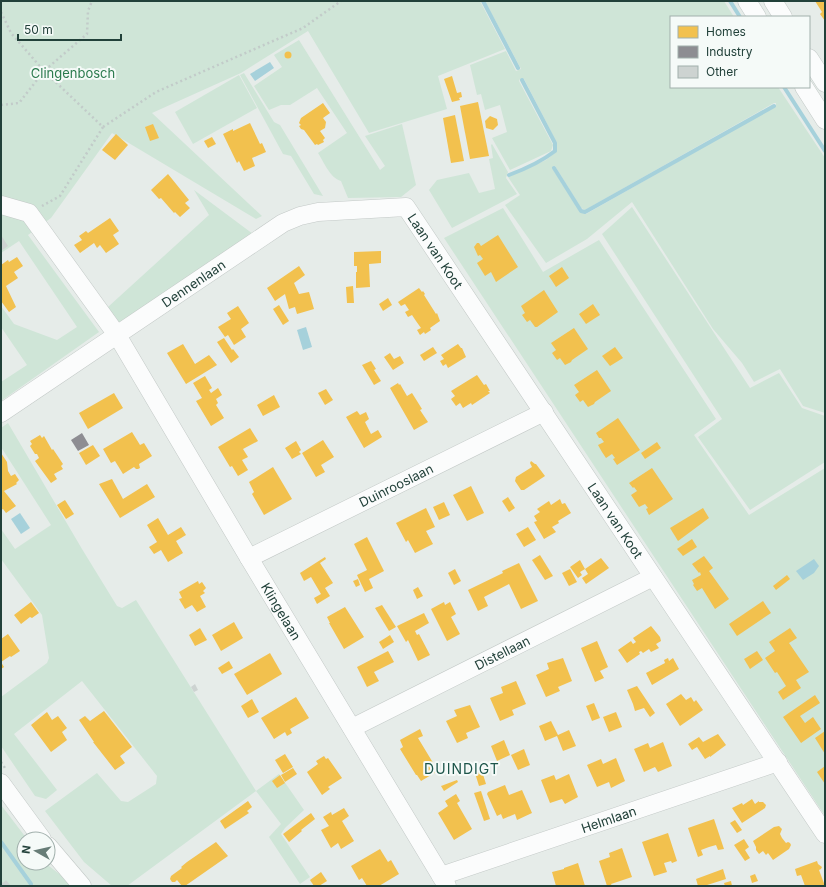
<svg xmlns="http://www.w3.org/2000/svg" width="826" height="887" viewBox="0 0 826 887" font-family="Inter,sans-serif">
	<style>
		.green { fill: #cfe5d7; fill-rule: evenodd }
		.water { fill: #a6d1db }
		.homes { fill: #f2c14e }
		.industry { fill: #8d8d92 }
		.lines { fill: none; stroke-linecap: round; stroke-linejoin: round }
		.stream { stroke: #a6d1db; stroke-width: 4 }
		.building { fill: #cdd3d1 }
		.minor-casing { stroke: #c3c9c7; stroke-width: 19 }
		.path { stroke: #c2cbc9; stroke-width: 2.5; stroke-dasharray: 2 3; stroke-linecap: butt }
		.minor { stroke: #fbfcfc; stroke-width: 18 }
		.labels { text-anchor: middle; stroke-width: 4; stroke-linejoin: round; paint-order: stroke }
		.park-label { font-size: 13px; fill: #2a7a4d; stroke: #f5faf8 }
		.street-label { font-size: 13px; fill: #22413a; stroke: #f5faf8 }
		.neighbourhood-label { font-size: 14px; letter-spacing: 1px; fill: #1d554a; stroke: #f5faf8 }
	</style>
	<rect width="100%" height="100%" fill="#e6ece9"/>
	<g class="green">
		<path d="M 1,1 L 480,1 L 505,49 L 438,76 L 447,109 L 369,133 L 308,31 L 241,73 L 152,113 L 262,216 L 256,219 L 112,133 L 51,218 L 28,235 L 99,332 L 1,401 L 1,382 L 27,365 L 1,327 L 1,306 L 14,324 L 57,340 L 77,327 L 19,241 L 1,253 Z"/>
		<path d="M 485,1 L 724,1 L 734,17 L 671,17 L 671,87 L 778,87 L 825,158 L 825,413 L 803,406 L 780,369 L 754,382 L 742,363 L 713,329 L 632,202 L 587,239 L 546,263 L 505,205 L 520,195 L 508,177 L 546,160 L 556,152 L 557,143 L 524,79 L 520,79 L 519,81 L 553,145 L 551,151 L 510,170 L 492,138 L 507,132 L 500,105 L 485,110 L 481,94 L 477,95 L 470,65 L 506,51 L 516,71 L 521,69 ZM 774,103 L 776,103 L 776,106 L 586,214 L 580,212 L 552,168 L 555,166 L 581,208 L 585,210 Z"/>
		<path d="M 299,40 L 380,170 L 385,166 L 365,136 L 402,124 L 416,185 L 401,197 L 348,198 L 341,181 C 330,178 324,162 318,153 L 347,133 L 317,88 L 290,105 L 281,105 L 269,110 L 254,86 L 282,67 L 274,55 Z"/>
		<path d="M 244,73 L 274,122 L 280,125 L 323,196 L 314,194 L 291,156 L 283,154 L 240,75 Z"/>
		<path d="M 239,75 L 257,108 L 193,144 L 175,112 Z"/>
		<path d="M 492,144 L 508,172 L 506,178 L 517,194 L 452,228 L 429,190 L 437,180 L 469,173 L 479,193 L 495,189 L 489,159 L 493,158 L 491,145 Z"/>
		<path d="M 194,190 L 253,234 L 120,325 L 108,307 L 209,215 Z"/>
		<path d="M 632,207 L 750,388 L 779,373 L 802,408 L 825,416 L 825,462 L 750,510 L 698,437 L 722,419 L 602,234 Z"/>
		<path d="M 503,208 L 543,272 L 599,240 L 716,419 L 694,435 L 749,515 L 825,468 L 825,816 L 444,238 Z"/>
		<path d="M 8,423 L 82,549 L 117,606 L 122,608 L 136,600 L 256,791 L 279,774 L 304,810 L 285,828 L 281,834 L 310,877 L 300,884 L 269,837 L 281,824 L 256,791 L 127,886 L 112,886 L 84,862 L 45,811 L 97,773 L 121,801 L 128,802 L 156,784 L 157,776 L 82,681 L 14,734 L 57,790 L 46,799 L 35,796 L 1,746 L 1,697 L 47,663 L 49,658 L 42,615 L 1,559 L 1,529 L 15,549 L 51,525 L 1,447 L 1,428 Z"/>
		<path d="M 1,805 L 27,839 L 24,839 L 24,863 L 45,863 L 75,886 L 1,886 Z"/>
	</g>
	<g class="water">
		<path d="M 270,62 L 274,68 L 255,81 L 250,74 Z"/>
		<path d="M 306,327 L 312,347 L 303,350 L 297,330 Z"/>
		<path d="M 20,513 L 30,528 L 21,534 L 11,519 Z"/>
		<path d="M 814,559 L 819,566 L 814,573 L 803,580 L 796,571 Z"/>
	</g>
	<g class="homes">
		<path d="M 815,1 L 825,1 L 825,21 L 820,14 L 822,12 Z"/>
		<circle cx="288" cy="55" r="3.5"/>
		<path d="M 452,76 L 457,93 L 461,92 L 462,97 L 459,98 L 460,100 L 452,102 L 444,79 Z"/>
		<path d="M 478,102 L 489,156 L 470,159 L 460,106 Z"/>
		<path d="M 323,103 L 330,113 L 323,118 L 326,122 L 325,128 L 320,131 L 325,138 L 323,140 L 324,142 L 318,145 L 317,144 L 315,145 L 304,130 L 301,129 L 299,126 L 301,125 L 299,123 L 301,118 Z"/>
		<path d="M 455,115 L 464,161 L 451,163 L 443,118 Z"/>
		<path d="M 490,116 L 497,119 L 498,125 L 493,130 L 486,128 L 485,121 Z"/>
		<path d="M 250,123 L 260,144 L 262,143 L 266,152 L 252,158 L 255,166 L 244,171 L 239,161 L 237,163 L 223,134 L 233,129 L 233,131 Z"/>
		<path d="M 153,124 L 159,138 L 150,141 L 145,127 Z"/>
		<path d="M 116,134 L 128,145 L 115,160 L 102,150 Z"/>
		<path d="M 212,137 L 216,144 L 208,148 L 204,141 Z"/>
		<path d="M 168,174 L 189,200 L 185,203 L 190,208 L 180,217 L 175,212 L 174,213 L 161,198 L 159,199 L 151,190 Z"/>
		<path d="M 110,218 L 119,231 L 113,235 L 119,244 L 106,253 L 100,245 L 97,248 L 94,243 L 80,253 L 74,245 L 82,240 L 79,236 L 86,231 L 88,233 Z"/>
		<path d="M 498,235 L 518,267 L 496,282 L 491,272 L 485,276 L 477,263 L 483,259 L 480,255 L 478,256 L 474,247 L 477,243 L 479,243 L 481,246 Z"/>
		<path d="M 381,251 L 381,263 L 369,264 L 370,287 L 356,288 L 356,272 L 357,272 L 357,266 L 354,266 L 354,252 Z"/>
		<path d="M 17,257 L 23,266 L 14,272 L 18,278 L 6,286 L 16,307 L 9,312 L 1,301 L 1,265 L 8,260 L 9,262 Z"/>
		<path d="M 299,266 L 305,275 L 294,283 L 299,294 L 309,292 L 314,309 L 297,314 L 295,307 L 289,309 L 285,294 L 275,301 L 267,288 Z"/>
		<path d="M 562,267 L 569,278 L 556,287 L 549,276 Z"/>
		<path d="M 353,286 L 354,303 L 347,303 L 346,287 Z"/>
		<path d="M 419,288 L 422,292 L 423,291 L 425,294 L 424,295 L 436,314 L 437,313 L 440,321 L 430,328 L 431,330 L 425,334 L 424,332 L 420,335 L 417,330 L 421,328 L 416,321 L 412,315 L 408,317 L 405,312 L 409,310 L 405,304 L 401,306 L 398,302 Z"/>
		<path d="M 544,290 L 558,312 L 537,327 L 535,327 L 530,320 L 527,322 L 522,315 L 525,313 L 521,306 Z"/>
		<path d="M 388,298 L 392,305 L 383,311 L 379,304 Z"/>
		<path d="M 593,304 L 600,315 L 586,324 L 579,314 Z"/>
		<path d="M 279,305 L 289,321 L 283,325 L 273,309 Z"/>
		<path d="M 238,306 L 249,323 L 241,329 L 246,337 L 234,345 L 228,335 L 225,337 L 218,327 L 231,319 L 227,313 Z"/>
		<path d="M 574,328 L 588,349 L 572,360 L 571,362 L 565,365 L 560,358 L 557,360 L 552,353 L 556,350 L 551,343 Z"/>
		<path d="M 224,338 L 232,350 L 233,349 L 239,357 L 231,363 L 217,342 Z"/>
		<path d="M 183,344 L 195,364 L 209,355 L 217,365 L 186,384 L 167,353 Z"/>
		<path d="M 458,344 L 461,348 L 462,348 L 466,357 L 448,368 L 446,364 L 443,366 L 440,361 L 444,359 L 441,355 Z"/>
		<path d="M 433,347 L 437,353 L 424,361 L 420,355 Z"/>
		<path d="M 615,347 L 623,358 L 610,366 L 602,356 Z"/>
		<path d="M 390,353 L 394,359 L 400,356 L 404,363 L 393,370 L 384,357 Z"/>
		<path d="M 371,361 L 376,369 L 374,370 L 381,381 L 374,385 L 362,365 Z"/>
		<path d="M 597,370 L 611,391 L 595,402 L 594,404 L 588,407 L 583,400 L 580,402 L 575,395 L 579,392 L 574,385 Z"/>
		<path d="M 477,375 L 484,385 L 486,384 L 490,391 L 488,391 L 490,393 L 472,405 L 471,403 L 463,408 L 460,403 L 456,406 L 451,399 L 455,396 L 451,391 Z"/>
		<path d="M 205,376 L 212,388 L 209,390 L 211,393 L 218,388 L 222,395 L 216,399 L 218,403 L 216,405 L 224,418 L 211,426 L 196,401 L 202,398 L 193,383 Z"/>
		<path d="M 398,383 L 399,385 L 400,384 L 407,396 L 412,393 L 422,409 L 420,410 L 428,422 L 414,430 L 390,388 Z"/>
		<path d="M 326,389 L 333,400 L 325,405 L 318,393 Z"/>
		<path d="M 114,393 L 123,408 L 88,429 L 79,413 Z"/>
		<path d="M 274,395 L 280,407 L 263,416 L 257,405 Z"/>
		<path d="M 357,411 L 360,415 L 366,412 L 369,419 L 365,422 L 371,434 L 378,430 L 382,437 L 364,448 L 346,417 Z"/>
		<path d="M 618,418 L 640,450 L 617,465 L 613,459 L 615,458 L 612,454 L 606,458 L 602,452 L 598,445 L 604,442 L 601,438 L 599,438 L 596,433 Z"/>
		<path d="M 250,428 L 258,441 L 243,449 L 248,457 L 242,460 L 248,470 L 238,476 L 232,466 L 230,467 L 218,447 Z"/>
		<path d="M 132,432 L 140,445 L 144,443 L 152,456 L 139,464 L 140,468 L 138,469 L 136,469 L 134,467 L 123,474 L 115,461 L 111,463 L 103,449 Z"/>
		<path d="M 40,435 L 42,438 L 44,436 L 52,450 L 53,449 L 63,464 L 61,466 L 63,469 L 54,474 L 57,479 L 51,483 L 35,461 L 39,458 L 37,454 L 35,454 L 30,446 L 32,444 L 30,441 Z"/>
		<path d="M 323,440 L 334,457 L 321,465 L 325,472 L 316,477 L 302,453 Z"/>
		<path d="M 296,441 L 301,450 L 299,452 L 301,454 L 292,459 L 285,448 Z"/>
		<path d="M 657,442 L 661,448 L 645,459 L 641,453 Z"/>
		<path d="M 93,445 L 100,456 L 86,465 L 79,453 Z"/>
		<path d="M 1,453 L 7,462 L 8,471 L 11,476 L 15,474 L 19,480 L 16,483 L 17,484 L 4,491 L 16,506 L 6,513 L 3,509 L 1,510 Z"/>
		<path d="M 531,461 L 535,464 L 536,464 L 545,476 L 524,490 L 521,490 L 515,481 L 516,477 L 532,467 L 530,463 Z"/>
		<path d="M 273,467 L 292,499 L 264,515 L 252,494 L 254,492 L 249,482 Z"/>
		<path d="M 652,468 L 673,499 L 649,515 L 646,509 L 648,508 L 645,504 L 639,507 L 631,495 L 637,491 L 634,487 L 633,488 L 629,483 Z"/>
		<path d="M 112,479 L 123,499 L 147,484 L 155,497 L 120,518 L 99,484 Z"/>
		<path d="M 471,486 L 484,513 L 467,521 L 453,495 Z"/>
		<path d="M 508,497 L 515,508 L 509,512 L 502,501 Z"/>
		<path d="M 560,499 L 562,504 L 565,503 L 571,513 L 558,521 L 559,523 L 552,527 L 556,532 L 544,539 L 534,522 L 537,521 L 534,516 L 540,512 L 537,509 L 549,501 L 551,505 Z"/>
		<path d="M 65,500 L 74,514 L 66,519 L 57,505 Z"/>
		<path d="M 444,502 L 450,515 L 439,520 L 433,507 Z"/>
		<path d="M 426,508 L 435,527 L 426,531 L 433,544 L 415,553 L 408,540 L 406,542 L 396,523 Z"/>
		<path d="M 703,508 L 709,518 L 678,541 L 670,528 Z"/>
		<path d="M 158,518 L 168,535 L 181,527 L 186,535 L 176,541 L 183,553 L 168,562 L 161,550 L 154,554 L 149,547 L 157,542 L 147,525 Z"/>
		<path d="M 528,527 L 536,540 L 524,547 L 516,534 Z"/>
		<path d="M 367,537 L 384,571 L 369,579 L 373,588 L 365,592 L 357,575 L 367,570 L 354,544 Z"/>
		<path d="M 692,539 L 697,547 L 683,556 L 677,549 Z"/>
		<path d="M 540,555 L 553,576 L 545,580 L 532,560 Z"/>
		<path d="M 704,556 L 713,568 L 709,571 L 729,599 L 715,609 L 702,588 L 697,591 L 693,585 L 694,584 L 692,580 L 701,575 L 700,572 L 699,573 L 692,564 Z"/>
		<path d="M 325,557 L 326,559 L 320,563 L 333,583 L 325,588 L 330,596 L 317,604 L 314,598 L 321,594 L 311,577 L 304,581 L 300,573 Z"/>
		<path d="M 601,558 L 609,568 L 586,584 L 582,578 L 588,574 L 585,569 L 580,572 L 582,575 L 578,578 L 570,567 L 580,560 L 585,569 Z"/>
		<path d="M 519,563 L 538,601 L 521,609 L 509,584 L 484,597 L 488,606 L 478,611 L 468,590 L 503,573 L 502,571 Z"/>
		<path d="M 455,569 L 461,581 L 454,585 L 448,573 Z"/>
		<path d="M 570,569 L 577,582 L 569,586 L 562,573 Z"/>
		<path d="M 787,575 L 790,579 L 776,590 L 773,586 Z"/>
		<path d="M 358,579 L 360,585 L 356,587 L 353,581 Z"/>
		<path d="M 198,581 L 199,584 L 202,582 L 206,588 L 203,591 L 205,593 L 200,596 L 206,607 L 197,612 L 192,605 L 185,609 L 179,599 L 182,598 L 179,592 Z"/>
		<path d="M 418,587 L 423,596 L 417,599 L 413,590 Z"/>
		<path d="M 763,601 L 771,613 L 737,636 L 729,624 Z"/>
		<path d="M 31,602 L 39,613 L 32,618 L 30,617 L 21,624 L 14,615 Z"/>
		<path d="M 444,602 L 445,605 L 450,602 L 456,614 L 451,617 L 460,634 L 447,641 L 431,609 Z"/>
		<path d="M 382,605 L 396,627 L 389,631 L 375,608 Z"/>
		<path d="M 345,607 L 364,637 L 344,649 L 329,623 L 330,623 L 327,617 Z"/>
		<path d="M 424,613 L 429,623 L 415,631 L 417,635 L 419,634 L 430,655 L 418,661 L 408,640 L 406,642 L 397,626 Z"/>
		<path d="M 234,622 L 243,638 L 221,651 L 212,635 Z"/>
		<path d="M 651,626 L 660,637 L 661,641 L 656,644 L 659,648 L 651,652 L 649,649 L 643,653 L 641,651 L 639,652 L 640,654 L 627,663 L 618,650 L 631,641 L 633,644 L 636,642 L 633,638 Z"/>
		<path d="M 200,628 L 207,640 L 195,646 L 189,635 Z"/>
		<path d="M 790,628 L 797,638 L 789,643 L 809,672 L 796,680 L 801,688 L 783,700 L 778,692 L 786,686 L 777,672 L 775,673 L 765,658 L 775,651 L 769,642 Z"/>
		<path d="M 8,634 L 20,651 L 11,657 L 10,656 L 1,662 L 4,667 L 1,669 L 1,639 Z"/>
		<path d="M 390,635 L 394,642 L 383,649 L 379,642 Z"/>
		<path d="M 597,641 L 608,667 L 600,671 L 604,678 L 595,682 L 581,648 Z"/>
		<path d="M 388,651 L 394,662 L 374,672 L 379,681 L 367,687 L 357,667 Z"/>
		<path d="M 757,651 L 763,660 L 750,669 L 744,659 Z"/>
		<path d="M 270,653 L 282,674 L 247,695 L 234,674 Z"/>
		<path d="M 563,658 L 572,681 L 558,687 L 560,691 L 546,697 L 536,675 L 549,669 L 547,663 Z"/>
		<path d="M 668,658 L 669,661 L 673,658 L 679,669 L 652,685 L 646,673 L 665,663 L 664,660 Z"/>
		<path d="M 229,661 L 233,668 L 222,674 L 218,668 Z"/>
		<path d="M 516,681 L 526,704 L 512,710 L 514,715 L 500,721 L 490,698 L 503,693 L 501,687 Z"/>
		<path d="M 637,686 L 655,713 L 650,717 L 644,708 L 635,711 L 633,704 L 627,690 Z"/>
		<path d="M 681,694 L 686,700 L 691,697 L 694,702 L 696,700 L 703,710 L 680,726 L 666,704 Z"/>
		<path d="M 815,695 L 820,703 L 800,716 L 805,723 L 813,717 L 821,729 L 801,743 L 783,717 Z"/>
		<path d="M 296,697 L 309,718 L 290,729 L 292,733 L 287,736 L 285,732 L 274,739 L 261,718 Z"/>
		<path d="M 252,699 L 259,712 L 248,718 L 241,706 Z"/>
		<path d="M 594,703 L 600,718 L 592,721 L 586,706 Z"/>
		<path d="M 470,705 L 480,727 L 466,733 L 468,738 L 457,743 L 446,721 L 457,716 L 454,710 Z"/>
		<path d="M 104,711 L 132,747 L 120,756 L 125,763 L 115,770 L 93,742 L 94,742 L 79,720 L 85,716 L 90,721 Z"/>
		<path d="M 47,712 L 52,720 L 58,716 L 67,728 L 62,732 L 67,740 L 51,752 L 31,725 Z"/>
		<path d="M 616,712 L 622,727 L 609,732 L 603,717 Z"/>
		<path d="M 551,721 L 558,735 L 569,730 L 576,746 L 563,751 L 557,736 L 545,741 L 539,726 Z"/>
		<path d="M 420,729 L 423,736 L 418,738 L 438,771 L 421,781 L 417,775 L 416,775 L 400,749 L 403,747 L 400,740 Z"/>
		<path d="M 825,731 L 825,754 L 815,738 Z"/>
		<path d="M 718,734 L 726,745 L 710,757 L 710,756 L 705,759 L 697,747 L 692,750 L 688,744 L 699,737 L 703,742 Z"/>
		<path d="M 504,740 L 510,755 L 497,761 L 491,746 Z"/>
		<path d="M 663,742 L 672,766 L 658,772 L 655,767 L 644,772 L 634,749 L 648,743 L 650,748 Z"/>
		<path d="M 524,749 L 530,765 L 518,770 L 511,755 Z"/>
		<path d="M 285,754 L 293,767 L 283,773 L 275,760 Z"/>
		<path d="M 324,756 L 326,759 L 328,758 L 342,778 L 328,787 L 330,789 L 322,795 L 307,772 L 318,764 L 316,761 Z"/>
		<path d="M 616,758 L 625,781 L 611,788 L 609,782 L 597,787 L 587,765 L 601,759 L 603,764 Z"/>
		<path d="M 825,766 L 825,784 L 817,772 Z"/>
		<path d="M 293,768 L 297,774 L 285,782 L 281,775 Z"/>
		<path d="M 481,768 L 486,784 L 479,786 L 474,770 Z"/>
		<path d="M 569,774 L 578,797 L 565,804 L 562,799 L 550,803 L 541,780 L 554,775 L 556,780 Z"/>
		<path d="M 280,775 L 285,783 L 277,788 L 272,781 Z"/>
		<path d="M 457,780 L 458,782 L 444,791 L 441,786 Z"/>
		<path d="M 505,785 L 509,795 L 522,790 L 532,813 L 517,820 L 515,814 L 503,819 L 501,814 L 497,816 L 487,794 L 488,792 Z"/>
		<path d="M 481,791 L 490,819 L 484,821 L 474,793 Z"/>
		<path d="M 456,794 L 460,801 L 457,803 L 472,829 L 454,840 L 438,813 L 448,806 L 445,801 Z"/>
		<path d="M 752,799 L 755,804 L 759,801 L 759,802 L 763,802 L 766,805 L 765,808 L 742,823 L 732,808 L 742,803 L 743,805 Z"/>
		<path d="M 248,801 L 252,807 L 247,811 L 249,813 L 225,829 L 220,821 Z"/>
		<path d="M 344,808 L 349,816 L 342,821 L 354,841 L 341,849 L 338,843 L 331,848 L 321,830 L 329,826 L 323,817 L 331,812 L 332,815 Z"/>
		<path d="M 311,813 L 315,819 L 301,830 L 302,831 L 289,842 L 283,834 Z"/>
		<path d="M 714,819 L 724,849 L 718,850 L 716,845 L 709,847 L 701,850 L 703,855 L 698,857 L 688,828 Z"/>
		<path d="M 735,820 L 742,830 L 737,833 L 730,823 Z"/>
		<path d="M 779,826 L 782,829 L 780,834 L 782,838 L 786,843 L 788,842 L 790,843 L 791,845 L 789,849 L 773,860 L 768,853 L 766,855 L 763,851 L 759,854 L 756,850 L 756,847 L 753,841 L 774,827 Z"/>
		<path d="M 668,833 L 677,861 L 672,863 L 671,861 L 664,863 L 667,872 L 654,876 L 642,842 Z"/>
		<path d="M 744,839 L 749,847 L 745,850 L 750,858 L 745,861 L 734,845 Z"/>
		<path d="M 216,842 L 228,856 L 185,886 L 182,886 L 177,880 L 175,882 L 172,882 L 170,879 L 171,876 L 182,868 L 181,867 L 187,862 Z"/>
		<path d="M 622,848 L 632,877 L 611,884 L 612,886 L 607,886 L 599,861 L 610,857 L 609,853 Z"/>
		<path d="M 380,849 L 388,862 L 391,860 L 399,874 L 379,886 L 367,886 L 362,878 L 359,880 L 351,866 Z"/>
		<path d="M 817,861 L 818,864 L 822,867 L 821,869 L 819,870 L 825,886 L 805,886 L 801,875 L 797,876 L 795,869 Z"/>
		<path d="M 578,863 L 585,886 L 556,886 L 552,872 L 564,869 L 564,868 Z"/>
		<path d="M 723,869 L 726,879 L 704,886 L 698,886 L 696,879 Z"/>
		<path d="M 321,872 L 327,881 L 319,886 L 314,886 L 310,880 Z"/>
		<path d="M 755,874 L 758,881 L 752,883 L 750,876 Z"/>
		<path d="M 731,881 L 732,886 L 725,886 L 724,883 Z"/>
	</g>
	<path class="industry" d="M 82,433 L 89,445 L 78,451 L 71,440 Z"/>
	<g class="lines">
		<g class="stream">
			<path d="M 483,1 L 518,68"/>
			<path d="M 730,1 L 740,17"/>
			<path d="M 784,87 L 825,151"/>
			<path d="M 554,168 L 581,211 L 585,212 L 774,106"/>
			<path d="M 509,175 C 525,169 541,162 555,151 L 555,143 L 522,80"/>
			<path d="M 1,842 L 31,884"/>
		</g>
	</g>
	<g class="building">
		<path d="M 1,235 L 8,246 L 1,251 Z"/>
		<path d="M 195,684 L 198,690 L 194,692 L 191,687 Z"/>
		<path d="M 6,880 L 11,886 L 1,886 L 1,881 L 3,883 Z"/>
	</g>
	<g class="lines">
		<defs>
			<g id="minor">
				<path d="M 747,1 L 757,17"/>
				<path d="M 773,1 L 783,17"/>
				<path d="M 809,58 L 825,83"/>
				<path d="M 804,87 L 825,120"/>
				<path id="s1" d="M 1,205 L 29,213 L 117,335 L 249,558 L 447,886"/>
				<path id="s2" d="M 1,413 L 283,223 L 300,216 L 318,212 L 406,207 L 825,834"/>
				<path id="s3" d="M 249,558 L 544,412"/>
				<path id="s4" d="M 352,728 L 653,577"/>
				<path d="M 1,783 L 42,839"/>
				<path d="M 48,846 L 82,886"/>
				<path id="s5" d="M 441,876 L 778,762"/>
			</g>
		</defs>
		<use href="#minor" class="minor-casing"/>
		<g class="path">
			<path d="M 1,12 L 11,33 L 44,71 L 103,127 L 60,196 L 42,206"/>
			<path d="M 1,105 L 19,103 L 44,71 L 87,34 L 88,11 L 92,1"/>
			<path d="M 103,127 L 156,92 L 303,28 L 341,1"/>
			<path d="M 1,762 L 5,768"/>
		</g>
		<use href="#minor" class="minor"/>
	</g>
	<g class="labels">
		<g class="park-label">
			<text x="73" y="78">Clingenbosch</text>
		</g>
		<g class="street-label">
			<text dy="5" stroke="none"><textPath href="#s2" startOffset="518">Laan van Koot</textPath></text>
			<text dy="5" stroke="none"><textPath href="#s2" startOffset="232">Dennenlaan</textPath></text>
			<text dy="5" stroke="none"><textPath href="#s3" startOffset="164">Duinrooslaan</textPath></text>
			<text dy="5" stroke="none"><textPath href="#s2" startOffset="842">Laan van Koot</textPath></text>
			<text dy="5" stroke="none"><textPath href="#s1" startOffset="501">Klingelaan</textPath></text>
			<text dy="5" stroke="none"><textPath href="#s4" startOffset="168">Distellaan</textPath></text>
			<text dy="5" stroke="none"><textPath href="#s5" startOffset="177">Helmlaan</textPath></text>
		</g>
		<g class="neighbourhood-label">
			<text x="462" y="774">DUINDIGT</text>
		</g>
	</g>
	<rect width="826" height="887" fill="none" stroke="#22413a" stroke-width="4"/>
	<rect x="670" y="16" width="140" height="72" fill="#f5faf8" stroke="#a1b0ac"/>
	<rect x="678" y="26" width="20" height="12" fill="#f2c14e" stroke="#a1b0ac"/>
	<text x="706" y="36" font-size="12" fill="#22413a">Homes</text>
	<rect x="678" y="46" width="20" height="12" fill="#8d8d92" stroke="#a1b0ac"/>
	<text x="706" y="56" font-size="12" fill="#22413a">Industry</text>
	<rect x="678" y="66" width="20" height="12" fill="#cdd3d1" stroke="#a1b0ac"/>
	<text x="706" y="76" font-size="12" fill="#22413a">Other</text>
	<g transform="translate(36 851) rotate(278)"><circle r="19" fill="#f5faf8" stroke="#a1b0ac"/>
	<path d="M0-3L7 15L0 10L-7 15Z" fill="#677d77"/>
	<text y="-6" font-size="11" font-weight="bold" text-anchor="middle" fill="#22413a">N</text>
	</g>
	<path d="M18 34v6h103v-6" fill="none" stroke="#22413a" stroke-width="2"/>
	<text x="24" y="34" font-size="12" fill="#22413a" stroke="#f5faf8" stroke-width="3" paint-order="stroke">50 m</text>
</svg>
